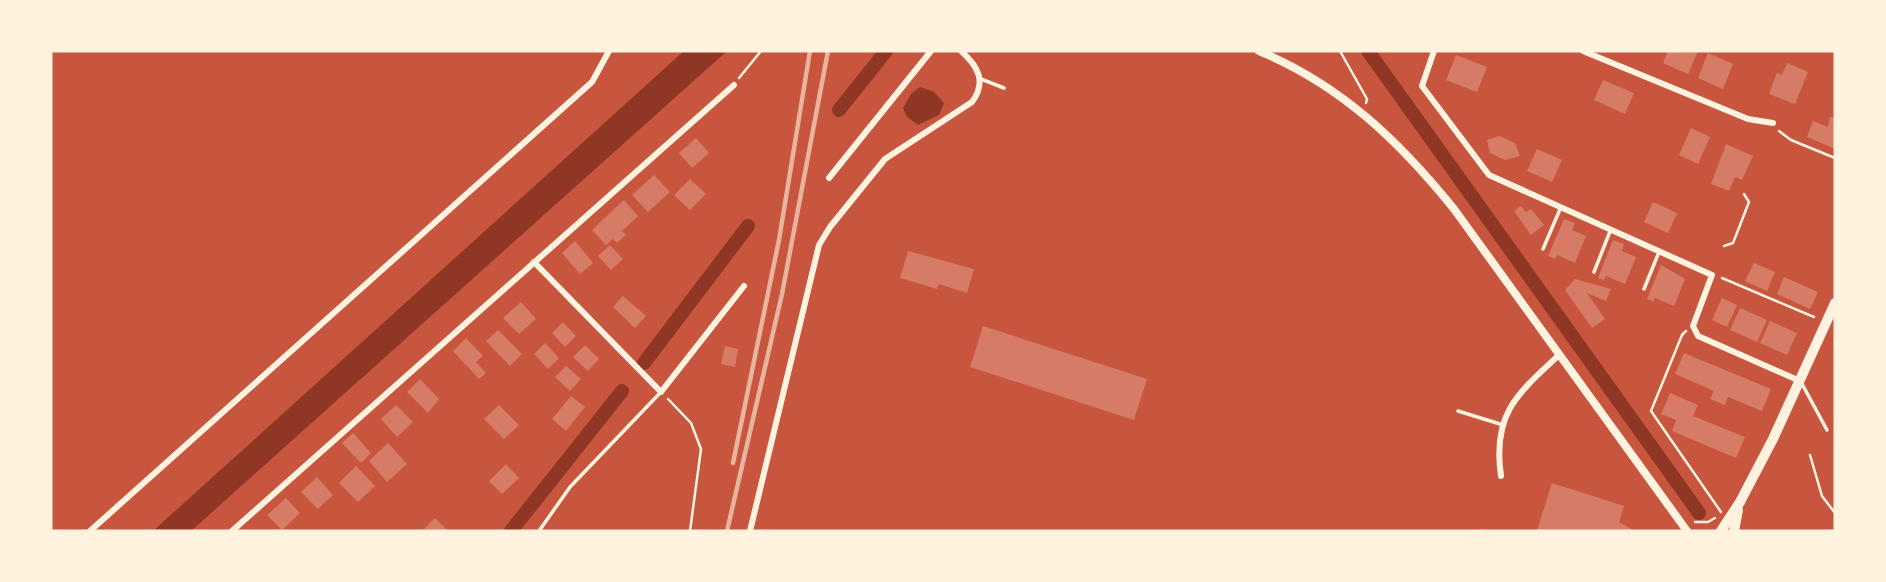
<svg xmlns="http://www.w3.org/2000/svg" width="1886" height="582" viewBox="0 0 1886 582" font-family="Cabin,sans-serif">
	<style>
		.water { fill: #8f3625 }
		.lines { fill: none; stroke-linecap: round; stroke-linejoin: round }
		.canal { stroke: #8f3625; stroke-width: 14 }
		.building { fill: #d67c66 }
		.path { stroke: #fff3e0; stroke-width: 2.5 }
		.service { stroke: #fff3e0; stroke-width: 3.5 }
		.minor { stroke: #fff3e0; stroke-width: 6 }
		.tertiary { stroke: #fff3e0; stroke-width: 8 }
		.primary { stroke: #fff3e0; stroke-width: 10 }
		.rail { stroke: #e9b49f; stroke-width: 4.5 }
	</style>
	<rect width="100%" height="100%" fill="#c8553d"/>
	<g class="water">
		<path d="M 684,51 L 727,51 L 191,531 L 153,531 Z"/>
		<path d="M 920,87 L 934,92 L 944,103 L 939,115 L 918,125 L 907,117 L 903,108 L 911,94 Z"/>
	</g>
	<g class="lines">
		<g class="canal">
			<path d="M 1368,51 L 1699,513"/>
			<path d="M 839,110 L 886,51"/>
			<path d="M 644,363 L 748,226"/>
			<path d="M 511,531 L 622,391"/>
		</g>
	</g>
	<g class="building">
		<path d="M 1668,51 L 1698,51 L 1688,74 L 1663,63 Z"/>
		<path d="M 1708,53 L 1733,64 L 1723,89 L 1698,78 Z"/>
		<path d="M 1456,55 L 1487,67 L 1477,92 L 1446,80 Z"/>
		<path d="M 1787,63 L 1808,72 L 1795,104 L 1769,94 L 1777,73 L 1782,75 Z"/>
		<path d="M 1603,80 L 1634,93 L 1625,114 L 1594,100 Z"/>
		<path d="M 1830,117 L 1835,118 L 1835,149 L 1807,137 L 1813,121 L 1828,127 Z"/>
		<path d="M 1691,128 L 1710,137 L 1698,164 L 1679,155 Z"/>
		<path d="M 1499,136 L 1515,143 L 1520,156 L 1505,160 L 1490,153 L 1487,140 Z"/>
		<path d="M 696,138 L 709,153 L 692,168 L 679,153 Z"/>
		<path d="M 1726,144 L 1753,156 L 1742,180 L 1735,177 L 1729,191 L 1711,184 Z"/>
		<path d="M 1537,149 L 1562,160 L 1552,182 L 1527,171 Z"/>
		<path d="M 654,175 L 670,192 L 648,212 L 632,195 Z"/>
		<path d="M 690,179 L 706,194 L 690,210 L 674,195 Z"/>
		<path d="M 624,200 L 638,216 L 622,231 L 626,235 L 617,243 L 613,239 L 606,245 L 592,230 Z"/>
		<path d="M 1653,202 L 1677,213 L 1668,233 L 1644,222 Z"/>
		<path d="M 1521,206 L 1526,212 L 1531,209 L 1544,225 L 1531,235 L 1514,211 Z"/>
		<path d="M 1564,219 L 1575,223 L 1572,230 L 1586,236 L 1575,263 L 1557,255 L 1555,259 L 1548,256 Z"/>
		<path d="M 1613,240 L 1624,244 L 1622,251 L 1636,257 L 1625,284 L 1606,276 L 1604,280 L 1598,278 Z"/>
		<path d="M 575,241 L 593,263 L 580,274 L 562,253 Z"/>
		<path d="M 610,245 L 623,259 L 611,270 L 598,256 Z"/>
		<path d="M 908,251 L 974,269 L 967,293 L 939,284 L 937,289 L 900,278 Z"/>
		<path d="M 1754,263 L 1775,272 L 1767,291 L 1745,281 Z"/>
		<path d="M 1661,265 L 1685,279 L 1674,306 L 1655,298 L 1653,302 L 1647,299 Z"/>
		<path d="M 1784,277 L 1818,292 L 1810,309 L 1777,294 Z"/>
		<path d="M 1575,279 L 1611,289 L 1606,301 L 1587,293 L 1605,319 L 1592,328 L 1565,290 Z"/>
		<path d="M 623,296 L 646,316 L 635,328 L 613,307 Z"/>
		<path d="M 1722,298 L 1737,305 L 1727,327 L 1712,320 Z"/>
		<path d="M 521,302 L 536,319 L 519,334 L 503,318 Z"/>
		<path d="M 1740,308 L 1767,320 L 1757,342 L 1730,330 Z"/>
		<path d="M 1770,321 L 1797,333 L 1787,355 L 1760,343 Z"/>
		<path d="M 563,322 L 576,336 L 565,347 L 552,333 Z"/>
		<path d="M 983,326 L 1147,379 L 1134,420 L 970,367 Z"/>
		<path d="M 498,330 L 522,354 L 510,366 L 486,341 Z"/>
		<path d="M 466,338 L 483,356 L 476,362 L 486,373 L 479,379 L 453,351 Z"/>
		<path d="M 545,343 L 559,358 L 548,369 L 534,354 Z"/>
		<path d="M 585,345 L 599,359 L 588,371 L 573,357 Z"/>
		<path d="M 725,346 L 738,349 L 735,367 L 721,364 Z"/>
		<path d="M 1684,353 L 1771,389 L 1762,411 L 1728,397 L 1725,405 L 1710,399 L 1714,391 L 1675,374 Z"/>
		<path d="M 566,366 L 581,379 L 570,391 L 555,377 Z"/>
		<path d="M 420,379 L 439,399 L 428,413 L 407,392 Z"/>
		<path d="M 1670,393 L 1698,405 L 1693,416 L 1745,437 L 1736,458 L 1672,431 L 1676,420 L 1661,414 Z"/>
		<path d="M 571,396 L 585,407 L 566,431 L 552,419 Z"/>
		<path d="M 396,405 L 413,422 L 397,437 L 381,419 Z"/>
		<path d="M 499,405 L 519,425 L 504,439 L 484,419 Z"/>
		<path d="M 353,433 L 371,453 L 361,463 L 342,443 Z"/>
		<path d="M 388,443 L 407,464 L 387,482 L 369,461 Z"/>
		<path d="M 506,464 L 519,478 L 502,494 L 489,481 Z"/>
		<path d="M 356,466 L 375,486 L 358,502 L 339,483 Z"/>
		<path d="M 317,477 L 333,495 L 318,509 L 301,492 Z"/>
		<path d="M 1552,483 L 1624,506 L 1619,522 L 1635,531 L 1537,530 Z"/>
		<path d="M 286,498 L 300,513 L 282,530 L 267,515 Z"/>
		<path d="M 435,518 L 448,531 L 424,529 Z"/>
	</g>
	<g class="lines">
		<g class="path">
			<path d="M 1340,51 L 1367,99 L 1366,103"/>
			<path d="M 739,78 L 761,51"/>
			<path d="M 1779,131 L 1791,140 L 1835,158"/>
			<path d="M 1724,246 L 1733,243 L 1749,202 L 1744,194"/>
			<path d="M 1722,278 L 1814,317"/>
			<path d="M 1686,331 L 1682,335 L 1651,411 L 1721,512"/>
			<path d="M 668,399 L 691,423 L 701,449 L 690,531"/>
			<path d="M 1810,455 L 1822,496 L 1835,513"/>
			<path d="M 1695,522 L 1708,522 L 1715,518"/>
			<path d="M 1482,531 L 1483,531"/>
		</g>
		<g class="service">
			<path d="M 981,79 L 1004,88"/>
			<path d="M 1543,249 L 1561,207"/>
			<path d="M 1594,272 L 1611,229"/>
			<path d="M 1644,289 L 1659,252"/>
			<path d="M 1801,382 L 1827,430"/>
			<path d="M 1458,411 L 1500,424"/>
			<path d="M 539,531 L 570,487 L 661,392"/>
		</g>
		<g class="minor">
			<path d="M 1434,51 L 1422,86 L 1489,175 L 1712,275 L 1693,326 L 1698,336 L 1800,381"/>
			<path d="M 1583,51 L 1748,119 L 1773,123"/>
			<path d="M 829,178 L 931,51"/>
			<path d="M 534,262 L 661,392 L 744,286"/>
			<path d="M 1501,476 C 1492,414 1517,394 1559,355"/>
			<path d="M 90,531 L 592,82 L 609,51"/>
			<path d="M 232,531 L 734,85"/>
			<path d="M 750,531 L 819,245 L 830,227 L 885,159 L 972,102 C 987,82 978,66 961,51"/>
		</g>
		<path class="tertiary" d="M 1259,51 C 1341,85 1399,141 1454,209 L 1687,531"/>
		<g class="primary">
			<path d="M 1721,531 L 1740,502 L 1773,439 L 1835,303"/>
			<path d="M 1734,531 L 1738,510"/>
		</g>
		<g class="rail">
			<path d="M 733,463 L 779,240 L 810,51"/>
			<path d="M 727,531 L 782,294 L 828,51"/>
		</g>
	</g>
	<rect width="1886" height="582" fill="none" stroke="#fff3e0" stroke-width="105"/>
</svg>
